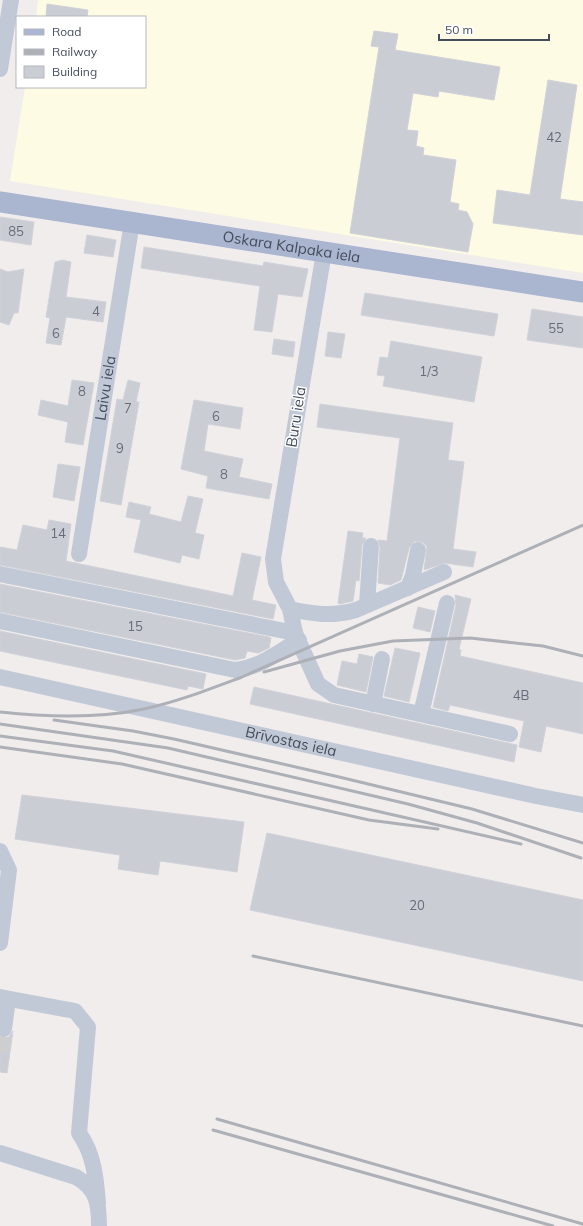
<svg xmlns="http://www.w3.org/2000/svg" width="583" height="1226" viewBox="0 0 583 1226" font-family="Mulish,sans-serif">
	<style>
		.commercial { fill: #fdfbe3 }
		.pier { fill: #f0edec }
		.building { fill: #cbcdd5; stroke: #d0d1d9 }
		.lines { fill: none; stroke-linecap: round; stroke-linejoin: round }
		.minor-tunnel { stroke: #cecdcf; stroke-width: 16; stroke-dasharray: 16 8; stroke-linecap: butt }
		.minor { stroke: #c2c9d6; stroke-width: 16 }
		.major { stroke: #aab5cf; stroke-width: 21 }
		.rail { stroke: #aeb0b8; stroke-width: 3 }
		.labels { text-anchor: middle; stroke-width: 3; stroke-linejoin: round; paint-order: stroke }
		.number-label { font-size: 13px; fill: #666c7a }
		.street-label { font-size: 15px; fill: #444c5c; stroke: #fff }
	</style>
	<rect width="100%" height="100%" fill="#f0edec"/>
	<path class="commercial" d="M 38,0 L 583,0 L 583,273 L 10,181 L 25,87 L 145,87 L 145,17 L 36,17 Z"/>
	<path class="pier" d="M 0,1189 L 68,1226 L 0,1226 Z"/>
	<g class="building">
		<path d="M 47,4 L 88,10 L 87,17 L 46,17 Z"/>
		<path d="M 374,31 L 398,34 L 395,50 L 500,67 L 494,100 L 439,91 L 438,97 L 413,93 L 407,130 L 418,131 L 416,146 L 424,148 L 423,155 L 456,160 L 450,202 L 459,204 L 458,210 L 467,212 L 473,224 L 468,252 L 350,233 L 379,47 L 371,46 Z"/>
		<path d="M 548,80 L 577,85 L 560,199 L 583,202 L 583,235 L 493,223 L 497,190 L 530,195 Z"/>
		<path d="M 0,217 L 34,222 L 31,245 L 0,240 Z"/>
		<path d="M 87,235 L 116,240 L 113,257 L 84,253 Z"/>
		<path d="M 144,247 L 263,266 L 264,262 L 308,269 L 302,297 L 278,294 L 272,332 L 254,330 L 260,286 L 141,268 Z"/>
		<path d="M 62,260 L 71,262 L 66,297 L 106,302 L 103,322 L 66,317 L 61,345 L 46,343 L 50,318 L 46,317 L 55,262 Z"/>
		<path d="M 0,269 L 8,272 L 24,269 L 18,313 L 14,313 L 9,325 L 0,322 Z"/>
		<path d="M 365,293 L 498,314 L 494,336 L 361,315 Z"/>
		<path d="M 532,309 L 583,317 L 583,348 L 527,340 Z"/>
		<path d="M 328,332 L 345,334 L 341,358 L 325,356 Z"/>
		<path d="M 274,339 L 295,342 L 293,357 L 272,354 Z"/>
		<path d="M 391,341 L 482,357 L 474,402 L 383,386 L 385,376 L 377,375 L 380,357 L 388,358 Z"/>
		<path d="M 72,380 L 94,383 L 83,445 L 65,442 L 68,422 L 38,415 L 41,400 L 68,406 Z"/>
		<path d="M 128,380 L 140,383 L 136,402 L 139,402 L 121,505 L 100,501 L 117,399 L 123,400 Z"/>
		<path d="M 194,400 L 243,408 L 240,429 L 208,424 L 204,451 L 243,459 L 239,477 L 272,484 L 269,499 L 206,488 L 208,476 L 181,469 Z"/>
		<path d="M 320,404 L 453,423 L 448,460 L 464,462 L 453,549 L 476,552 L 473,567 L 445,563 L 424,570 L 427,547 L 424,543 L 415,541 L 409,548 L 401,580 L 390,585 L 378,583 L 380,547 L 378,540 L 387,541 L 400,438 L 317,427 Z"/>
		<path d="M 58,464 L 80,467 L 74,501 L 53,497 Z"/>
		<path d="M 188,496 L 203,499 L 195,533 L 204,535 L 199,559 L 182,555 L 180,563 L 134,552 L 141,520 L 126,517 L 129,502 L 151,507 L 149,514 L 181,522 Z"/>
		<path d="M 49,520 L 71,524 L 66,561 L 233,596 L 242,553 L 261,557 L 252,600 L 276,605 L 273,619 L 0,565 L 0,547 L 17,550 L 23,525 L 47,530 Z"/>
		<path d="M 348,531 L 363,533 L 362,538 L 366,538 L 362,545 L 359,581 L 356,580 L 353,601 L 340,604 L 338,603 Z"/>
		<path d="M 0,584 L 269,637 L 271,638 L 269,648 L 258,653 L 247,651 L 245,658 L 235,660 L 0,612 Z"/>
		<path d="M 455,595 L 471,599 L 459,649 L 461,650 L 460,656 L 583,683 L 583,734 L 546,726 L 541,752 L 519,747 L 524,721 L 450,705 L 448,711 L 433,707 L 456,605 Z"/>
		<path d="M 418,607 L 435,611 L 430,632 L 413,628 Z"/>
		<path d="M 0,631 L 206,674 L 203,689 L 188,686 L 187,690 L 0,651 Z"/>
		<path d="M 395,648 L 420,653 L 409,702 L 384,696 Z"/>
		<path d="M 359,654 L 373,657 L 366,692 L 337,685 L 342,661 L 357,664 Z"/>
		<path d="M 254,687 L 517,745 L 514,762 L 250,704 Z"/>
		<path d="M 22,795 L 244,822 L 237,872 L 160,861 L 158,875 L 118,869 L 120,855 L 15,839 Z"/>
		<path d="M 267,833 L 583,900 L 583,981 L 250,910 Z"/>
		<path d="M 13,1031 L 7,1073 L 0,1072 L 0,1037 L 8,1038 Z"/>
	</g>
	<g class="lines">
		<path class="minor-tunnel" d="M 0,1052 L 4,1029"/>
		<g class="minor">
			<path d="M 0,69 L 11,0"/>
			<path d="M 324,252 L 273,559 L 276,582 L 290,609 L 295,633 L 318,684 L 334,695 L 510,734"/>
			<path id="s1" d="M 79,554 L 132,222"/>
			<path d="M 0,574 L 295,633"/>
			<path d="M 408,588 L 413,575 L 418,550"/>
			<path d="M 367,604 L 371,546"/>
			<path d="M 290,609 C 313,614 332,617 356,610 L 444,572"/>
			<path d="M 0,621 L 235,670 C 259,668 279,652 299,640"/>
			<path id="s2" d="M 0,677 L 536,796 L 583,805"/>
			<path d="M 373,704 L 382,659"/>
			<path d="M 421,714 L 447,603"/>
			<path d="M 0,851 L 9,870 L 0,943"/>
			<path d="M 0,997 L 75,1011 L 88,1027 L 79,1133 C 94,1154 96,1178 98,1203"/>
			<path d="M 4,1029 L 8,999"/>
			<path d="M 0,1153 L 76,1177 C 97,1189 99,1203 99,1226"/>
		</g>
		<path class="major" id="s3" d="M 0,202 L 583,292"/>
		<g class="rail">
			<path d="M 264,672 L 340,651 L 393,641 L 470,638 L 543,646 L 583,656"/>
			<path d="M 0,712 C 47,717 97,719 144,709 C 177,702 210,689 242,677 L 583,525"/>
			<path d="M 54,720 L 133,731 L 174,739 L 335,776 L 472,809 L 583,843"/>
			<path d="M 0,724 L 168,748 L 408,804 L 477,823 L 581,858"/>
			<path d="M 0,736 L 113,751 L 521,844"/>
			<path d="M 0,747 L 122,764 L 369,820 L 438,829"/>
			<path d="M 253,956 L 583,1026"/>
			<path d="M 217,1119 L 583,1224"/>
			<path d="M 213,1130 L 553,1226"/>
		</g>
	</g>
	<g class="labels">
		<g class="number-label">
			<text x="554" y="142">42</text>
			<text x="16" y="236">85</text>
			<text x="96" y="316">4</text>
			<text x="556" y="333">55</text>
			<text x="56" y="338">6</text>
			<text x="429" y="376">1/3</text>
			<text x="82" y="396">8</text>
			<text x="128" y="413">7</text>
			<text x="216" y="421">6</text>
			<text x="120" y="453">9</text>
			<text x="224" y="479">8</text>
			<text x="58" y="538">14</text>
			<text x="135" y="631">15</text>
			<text x="521" y="700">4B</text>
			<text x="417" y="910">20</text>
		</g>
		<g class="street-label">
			<text dy="5" stroke="none"><textPath href="#s3" startOffset="295">Oskara Kalpaka iela</textPath></text>
			<text dy="5" stroke="none"><textPath href="#s1" startOffset="168">Laivu iela</textPath></text>
			<text transform="translate(296 417) rotate(-81)" y="5">Buru iela</text>
			<text dy="5" stroke="none"><textPath href="#s2" startOffset="298">Brīvostas iela</textPath></text>
		</g>
	</g>
	<rect x="16" y="16" width="130" height="72" fill="#ffffff" stroke="#b4b7be"/>
	<rect x="24" y="29" width="20" height="6" fill="#aab5cf" stroke="#b4b7be"/>
	<text x="52" y="36" font-size="12" fill="#444c5c">Road</text>
	<rect x="24" y="49" width="20" height="6" fill="#aeb0b8" stroke="#b4b7be"/>
	<text x="52" y="56" font-size="12" fill="#444c5c">Railway</text>
	<rect x="24" y="66" width="20" height="12" fill="#cbcdd5" stroke="#b4b7be"/>
	<text x="52" y="76" font-size="12" fill="#444c5c">Building</text>
	<path d="M439 34v6h110v-6" fill="none" stroke="#444c5c" stroke-width="2"/>
	<text x="445" y="34" font-size="12" fill="#444c5c" stroke="#ffffff" stroke-width="3" paint-order="stroke">50 m</text>
</svg>
